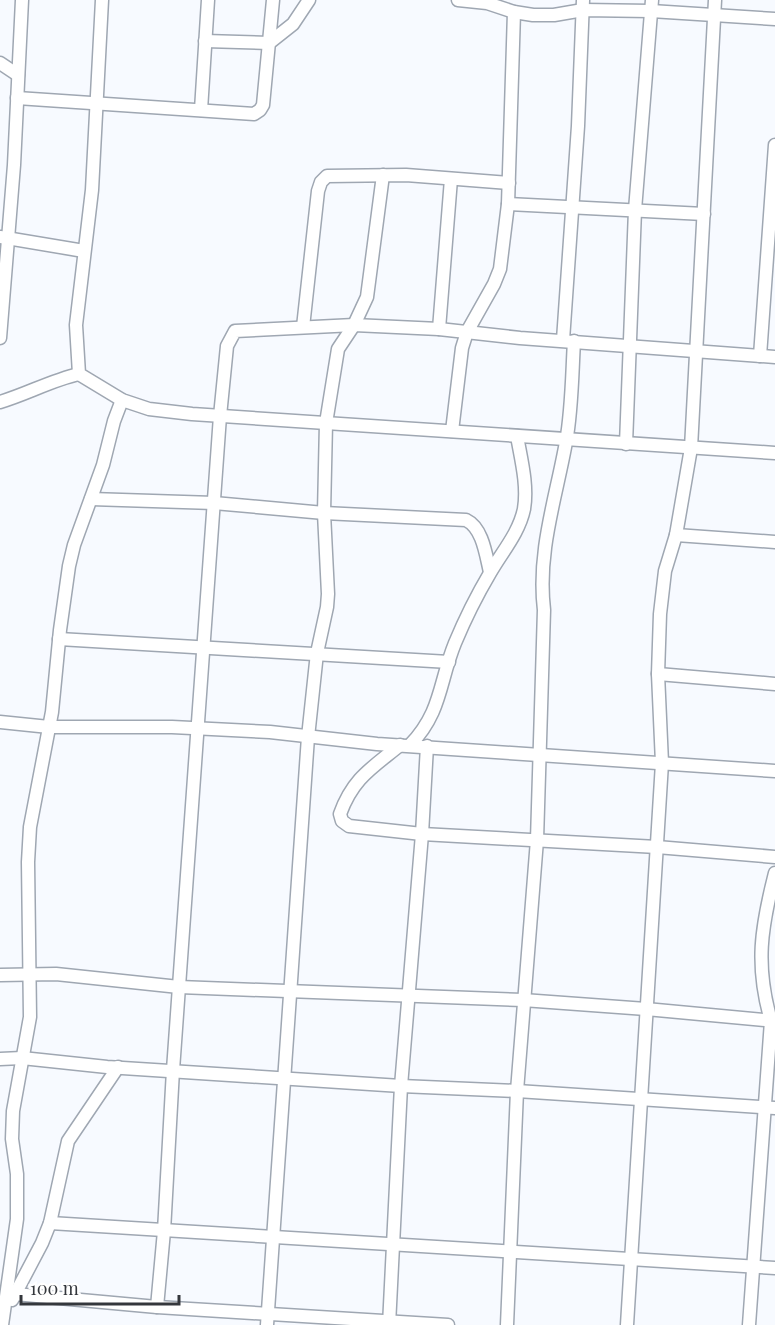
<svg xmlns="http://www.w3.org/2000/svg" width="775" height="1325" viewBox="0 0 775 1325" font-family="'Playfair Display',serif">
	<style>
		.lines { fill: none; stroke-linecap: round; stroke-linejoin: round }
		.minor-casing { stroke: #9fa7b2; stroke-width: 15 }
		.minor { stroke: #fff; stroke-width: 12 }
	</style>
	<rect width="100%" height="100%" fill="#f7faff"/>
	<g class="lines">
		<defs>
			<g id="minor">
				<path d="M 102,0 L 92,190 L 76,325 L 79,374 L 122,400 L 149,409 L 192,414 L 775,453"/>
				<path d="M 458,0 L 487,3 L 514,12 L 533,15 L 554,15 L 583,10 L 651,11 L 775,19"/>
				<path d="M 205,41 L 269,43 L 293,24 L 309,0"/>
				<path d="M 0,63 L 18,75"/>
				<path d="M 17,98 L 254,114 L 260,110 L 263,105 L 273,0"/>
				<path d="M 201,110 L 208,0"/>
				<path d="M 508,204 L 704,214"/>
				<path d="M 0,237 L 84,251"/>
				<path d="M 303,327 L 318,191 L 321,182 L 327,176 L 406,175 L 509,183"/>
				<path d="M 439,329 L 451,179"/>
				<path d="M 0,338 L 14,165 L 22,0"/>
				<path d="M 563,340 L 578,126 L 583,0"/>
				<path d="M 760,356 L 775,145"/>
				<path d="M 0,402 C 27,394 52,380 79,374"/>
				<path d="M 452,431 L 462,348 L 467,332 L 494,284 L 500,269 L 508,204 L 514,12"/>
				<path d="M 626,444 L 635,210 L 652,0"/>
				<path d="M 91,499 L 214,503 L 324,513 L 466,520 C 483,528 486,556 490,572"/>
				<path d="M 676,535 L 775,542"/>
				<path d="M 59,639 L 449,662"/>
				<path d="M 658,674 L 775,684"/>
				<path d="M 0,722 L 49,727 L 172,727 L 270,732 L 377,744 L 775,771"/>
				<path d="M 400,745 C 372,768 353,778 340,814 L 342,821 L 349,826 L 422,834 L 657,847 L 775,857"/>
				<path d="M 410,745 C 442,712 439,682 455,643 C 465,619 477,595 490,573 C 502,552 519,533 524,509 C 528,485 521,459 517,436"/>
				<path d="M 0,975 L 56,974 L 179,987 L 523,1000 L 646,1009 L 775,1021"/>
				<path d="M 0,1059 L 22,1058 L 107,1067 L 401,1086 L 517,1091 L 775,1108"/>
				<path d="M 50,1223 L 775,1268"/>
				<path d="M 15,1294 L 157,1307 L 448,1325"/>
				<path d="M 12,1300 L 42,1243 L 50,1223 L 68,1141 L 118,1067"/>
				<path d="M 157,1307 L 164,1231 L 173,1070 L 220,416 L 227,346 L 235,331 L 354,325 L 439,329 L 520,338 L 775,357"/>
				<path d="M 2,1325 L 17,1219 L 17,1174 L 12,1139 L 13,1111 L 30,1017 L 28,862 L 30,827 L 52,712 L 60,630 L 69,566 L 74,545 L 103,465 L 114,421 L 122,400"/>
				<path d="M 267,1325 L 308,737 L 317,653 L 327,607 L 328,594 L 324,513 L 326,423 L 338,349 L 354,325 L 367,297 L 383,175"/>
				<path d="M 389,1325 L 401,1086 L 422,834 L 427,746"/>
				<path d="M 507,1325 L 517,1091 L 537,840 L 544,610 C 537,552 556,498 566,442 C 572,410 572,375 574,341"/>
				<path d="M 627,1325 L 662,763 L 658,674 L 660,614 L 665,571 L 676,535 L 691,448 L 715,0"/>
				<path d="M 749,1325 L 771,1021 C 755,965 761,928 775,873"/>
			</g>
		</defs>
		<use href="#minor" class="minor-casing"/>
		<use href="#minor" class="minor"/>
	</g>
	<path d="M21 1295v9h158v-9" fill="none" stroke="#34373c" stroke-width="3"/>
	<text x="30" y="1295" font-size="18" fill="#34373c" stroke="#ffffff" stroke-width="4.5" paint-order="stroke">100 m</text>
</svg>
